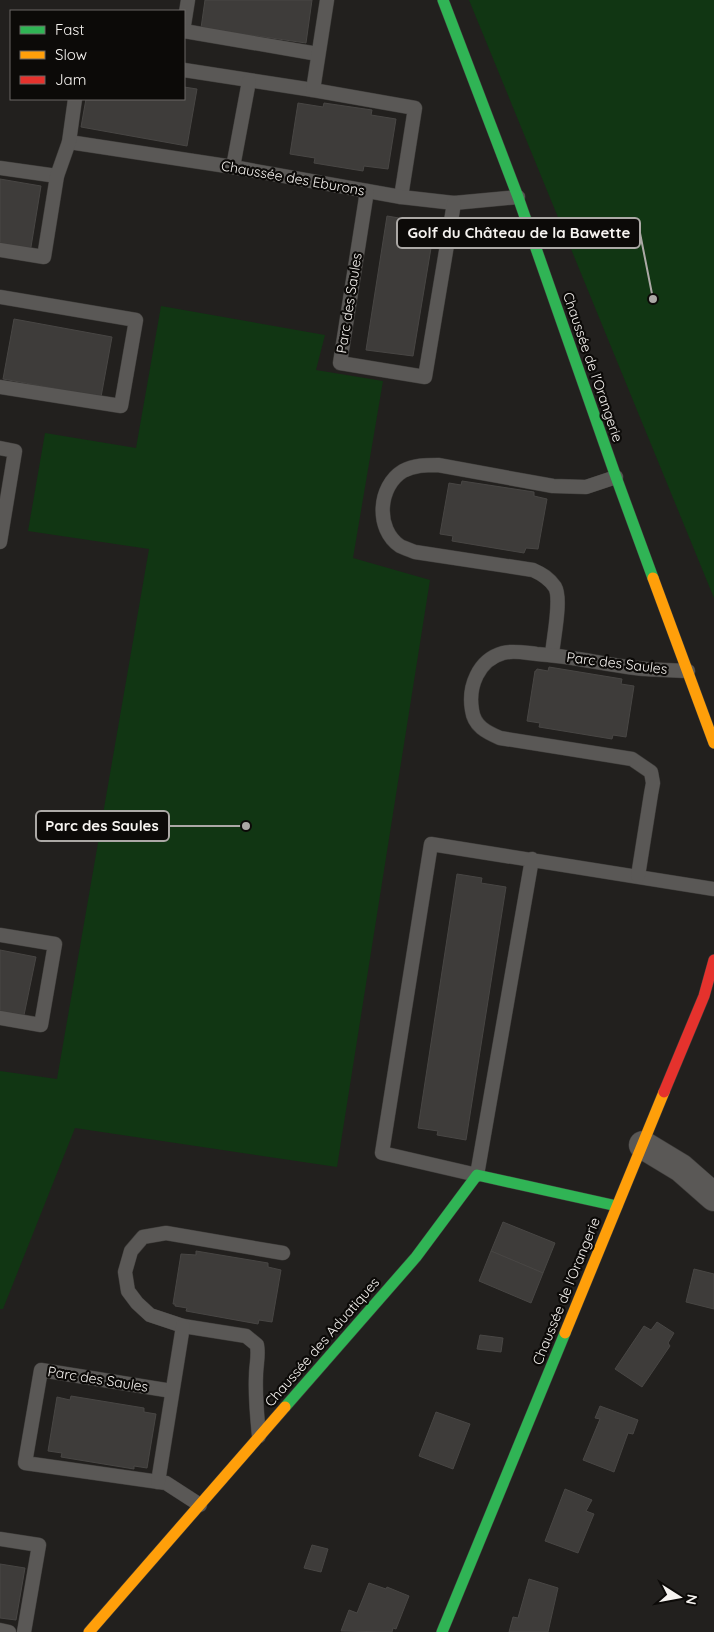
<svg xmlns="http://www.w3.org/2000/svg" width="714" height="1632" viewBox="0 0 714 1632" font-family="Quicksand,sans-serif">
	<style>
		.green { fill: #113613 }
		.building { fill: #3e3c3a; stroke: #484644 }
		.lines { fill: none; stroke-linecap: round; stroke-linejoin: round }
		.lane-casing { stroke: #3e3c3a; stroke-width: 15 }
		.street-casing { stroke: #3e3c3a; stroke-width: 29 }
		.fast-casing { stroke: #3e3c3a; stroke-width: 12 }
		.slow-casing { stroke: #3e3c3a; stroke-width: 12 }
		.jam-casing { stroke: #3e3c3a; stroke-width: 12 }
		.lane { stroke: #5a5856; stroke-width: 14 }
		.street { stroke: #5a5856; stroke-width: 28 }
		.fast { stroke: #30b455; stroke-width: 11 }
		.slow { stroke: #ff9f0a; stroke-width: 11 }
		.jam { stroke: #e5322d; stroke-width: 11 }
		.labels { text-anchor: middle; stroke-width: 4.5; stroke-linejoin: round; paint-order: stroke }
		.street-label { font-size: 14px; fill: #f6f3f0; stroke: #0c0a08 }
		.leader { fill: none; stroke: #aca9a6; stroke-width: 2 }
		.callout-dot { fill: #aca9a6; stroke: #0c0a08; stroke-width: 2 }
		.callout { fill: #0c0a08; stroke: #aca9a6; stroke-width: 2 }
		.callout-label { font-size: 15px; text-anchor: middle; font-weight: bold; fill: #f6f3f0 }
	</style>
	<rect width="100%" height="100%" fill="#22201e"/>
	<g class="green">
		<path d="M 469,0 L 714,0 L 714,598 Z"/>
		<path d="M 161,306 L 325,335 L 316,370 L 383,381 L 353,558 L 430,580 L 337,1167 L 75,1128 L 3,1309 L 0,1309 L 0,1071 L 57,1079 L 149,549 L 28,531 L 45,433 L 136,448 Z"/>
	</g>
	<g class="building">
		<path d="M 205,0 L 312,0 L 306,43 L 201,28 Z"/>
		<path d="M 184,87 L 197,89 L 187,146 L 81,127 L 86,99 L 184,99 Z"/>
		<path d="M 298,103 L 323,107 L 324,103 L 372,110 L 371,115 L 396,119 L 388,169 L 364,166 L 363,171 L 314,163 L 315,158 L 290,154 Z"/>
		<path d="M 0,179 L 41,186 L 30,253 L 0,248 Z"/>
		<path d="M 387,216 L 435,224 L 413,356 L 366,350 Z"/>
		<path d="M 14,319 L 112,337 L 101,397 L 3,379 Z"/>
		<path d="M 462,481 L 534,492 L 534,496 L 547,499 L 538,549 L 526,548 L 524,553 L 452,541 L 453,536 L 440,534 L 449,483 L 461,485 Z"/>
		<path d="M 549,667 L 622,679 L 621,684 L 634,686 L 626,737 L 613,735 L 612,739 L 539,727 L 540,723 L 527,721 L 535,671 L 536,671 L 537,669 L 548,671 Z"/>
		<path d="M 457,874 L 482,878 L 481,883 L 506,887 L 466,1140 L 437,1135 L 438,1131 L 418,1128 Z"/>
		<path d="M 0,950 L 36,957 L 23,1020 L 0,1016 Z"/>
		<path d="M 503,1222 L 555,1243 L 543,1273 L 491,1251 Z"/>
		<path d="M 196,1251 L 268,1263 L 268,1267 L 281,1270 L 272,1322 L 259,1320 L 258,1324 L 186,1311 L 187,1308 L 175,1306 L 175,1304 L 173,1304 L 181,1254 L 196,1255 Z"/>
		<path d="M 491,1251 L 543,1273 L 531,1303 L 479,1281 Z"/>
		<path d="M 694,1269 L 714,1274 L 714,1309 L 686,1302 Z"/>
		<path d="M 657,1322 L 674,1333 L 668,1343 L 670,1346 L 642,1387 L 615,1369 L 644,1326 L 651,1330 Z"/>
		<path d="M 480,1335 L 503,1338 L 501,1352 L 477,1349 Z"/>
		<path d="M 71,1396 L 144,1408 L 144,1412 L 156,1414 L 147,1468 L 134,1466 L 134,1469 L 61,1457 L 62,1453 L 48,1451 L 57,1397 L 70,1400 Z"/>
		<path d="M 600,1406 L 638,1420 L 633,1434 L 628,1433 L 614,1472 L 583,1460 L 600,1419 L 595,1418 Z"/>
		<path d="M 436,1412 L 470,1424 L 453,1469 L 419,1456 Z"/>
		<path d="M 565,1489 L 592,1500 L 586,1511 L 594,1514 L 578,1553 L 545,1541 Z"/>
		<path d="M 312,1545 L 328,1549 L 321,1572 L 304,1568 Z"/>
		<path d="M 0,1564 L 25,1568 L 16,1620 L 0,1618 Z"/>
		<path d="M 529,1579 L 558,1588 L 548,1632 L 509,1632 L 513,1617 L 518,1618 Z"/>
		<path d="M 369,1583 L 386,1589 L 387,1587 L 409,1596 L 396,1629 L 393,1628 L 392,1632 L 341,1631 L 349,1610 L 357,1613 Z"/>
	</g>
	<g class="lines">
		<defs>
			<g id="lane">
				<path d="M 184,25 L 188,0"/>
				<path d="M 184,31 L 318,54"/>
				<path d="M 184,70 L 313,90 L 415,108 L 401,197"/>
				<path d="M 313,90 L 327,0"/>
				<path d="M 69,142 L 233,167 L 401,197 L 454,203 L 518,197"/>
				<path d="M 233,167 L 249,81"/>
				<path d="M 0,168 L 57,176"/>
				<path d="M 367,191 L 340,363 L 425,377 L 454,203"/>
				<path d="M 0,250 L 44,257 L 57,176 L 69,142 L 75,99"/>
				<path d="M 0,297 L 136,320 L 121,406 L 0,387"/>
				<path d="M 0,448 L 15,451 L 0,542"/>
				<path d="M 552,655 C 553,640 562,599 555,587 C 549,578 542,574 533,570 L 415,552 C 410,550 404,548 400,546 C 375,529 378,486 403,471 C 414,465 426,465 438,465 L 553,486 L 586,487 L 616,477"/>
				<path d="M 532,859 L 477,1175 L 382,1153 L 431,844 L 714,889"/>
				<path d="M 638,876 L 651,794 L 653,783 L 651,772 L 632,759 L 500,738 C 486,732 474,726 472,710 C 468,687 478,660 503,653 C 514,650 526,653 537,654 C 570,656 602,664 635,668 C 652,670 671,670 688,671"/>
				<path d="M 0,935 L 55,944 L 41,1025 L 0,1018"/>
				<path d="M 172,1391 L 41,1370 L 25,1463 L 166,1483 L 200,1505"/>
				<path d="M 259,1436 C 257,1416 255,1396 256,1376 C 256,1365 259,1356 257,1345 L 246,1336 L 183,1326 L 150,1315 L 137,1303 L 128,1291 L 125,1272 L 131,1251 L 143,1237 L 166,1233 L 283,1253"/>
				<path d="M 158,1482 L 183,1326"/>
				<path d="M 0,1539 L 39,1545 L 24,1632"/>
				<path d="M 0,1630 L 9,1632"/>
			</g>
			<path id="street" d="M 643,1145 L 681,1168 L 714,1197"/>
			<g id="fast">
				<path d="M 443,0 L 518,197 L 616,477 L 653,578"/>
				<path d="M 285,1407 L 416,1257 L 477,1175 L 617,1206"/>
				<path d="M 442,1632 L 565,1333"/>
			</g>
			<g id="slow">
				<path d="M 653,578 L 714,743"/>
				<path d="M 565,1333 L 664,1092"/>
				<path d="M 89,1632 L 285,1407"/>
			</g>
			<path id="jam" d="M 664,1092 L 704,996 L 714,960"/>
		</defs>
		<use href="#lane" class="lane-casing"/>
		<use href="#street" class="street-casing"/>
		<use href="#fast" class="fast-casing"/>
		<use href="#slow" class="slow-casing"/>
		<use href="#jam" class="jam-casing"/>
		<use href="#lane" class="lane"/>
		<use href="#street" class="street"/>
		<use href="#fast" class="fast"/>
		<use href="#slow" class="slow"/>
		<use href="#jam" class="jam"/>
	</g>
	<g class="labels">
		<g class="street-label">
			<text transform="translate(293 178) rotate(10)" y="5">Chaussée des Eburons</text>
			<text transform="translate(349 303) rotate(-81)" y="5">Parc des Saules</text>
			<text transform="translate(593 367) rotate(71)" y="5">Chaussée de l'Orangerie</text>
			<text transform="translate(617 663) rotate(7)" y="5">Parc des Saules</text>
			<text transform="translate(566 1291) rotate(-68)" y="5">Chaussée de l'Orangerie</text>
			<text transform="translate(322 1342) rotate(-49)" y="5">Chaussée des Aduatiques</text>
			<text transform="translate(98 1379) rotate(9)" y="5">Parc des Saules</text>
		</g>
	</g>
	<path class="leader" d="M653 299L640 233M246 826L169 826"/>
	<g class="callout-dot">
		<circle cx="653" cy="299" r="5"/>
		<circle cx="246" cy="826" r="5"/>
	</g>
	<g class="callout">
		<rect x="397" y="218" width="243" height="30" rx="5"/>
		<rect x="36" y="811" width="133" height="30" rx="5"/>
	</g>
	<g class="callout-label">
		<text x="519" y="238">Golf du Château de la Bawette</text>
		<text x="102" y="831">Parc des Saules</text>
	</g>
	<rect x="10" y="10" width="175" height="90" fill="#0c0a08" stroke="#6a6765"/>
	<rect x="20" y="26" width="25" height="8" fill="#30b455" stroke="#6a6765"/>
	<text x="55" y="35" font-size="15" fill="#f6f3f0">Fast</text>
	<rect x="20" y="51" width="25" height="8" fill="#ff9f0a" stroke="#6a6765"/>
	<text x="55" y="60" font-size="15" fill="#f6f3f0">Slow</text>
	<rect x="20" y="76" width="25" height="8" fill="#e5322d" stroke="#6a6765"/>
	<text x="55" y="85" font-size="15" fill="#f6f3f0">Jam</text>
	<g transform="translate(679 1597) rotate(101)" stroke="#0c0a08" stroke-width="4" paint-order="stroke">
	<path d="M0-4L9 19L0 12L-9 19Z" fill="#f6f3f0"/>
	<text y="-8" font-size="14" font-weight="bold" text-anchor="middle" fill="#f6f3f0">N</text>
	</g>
</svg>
